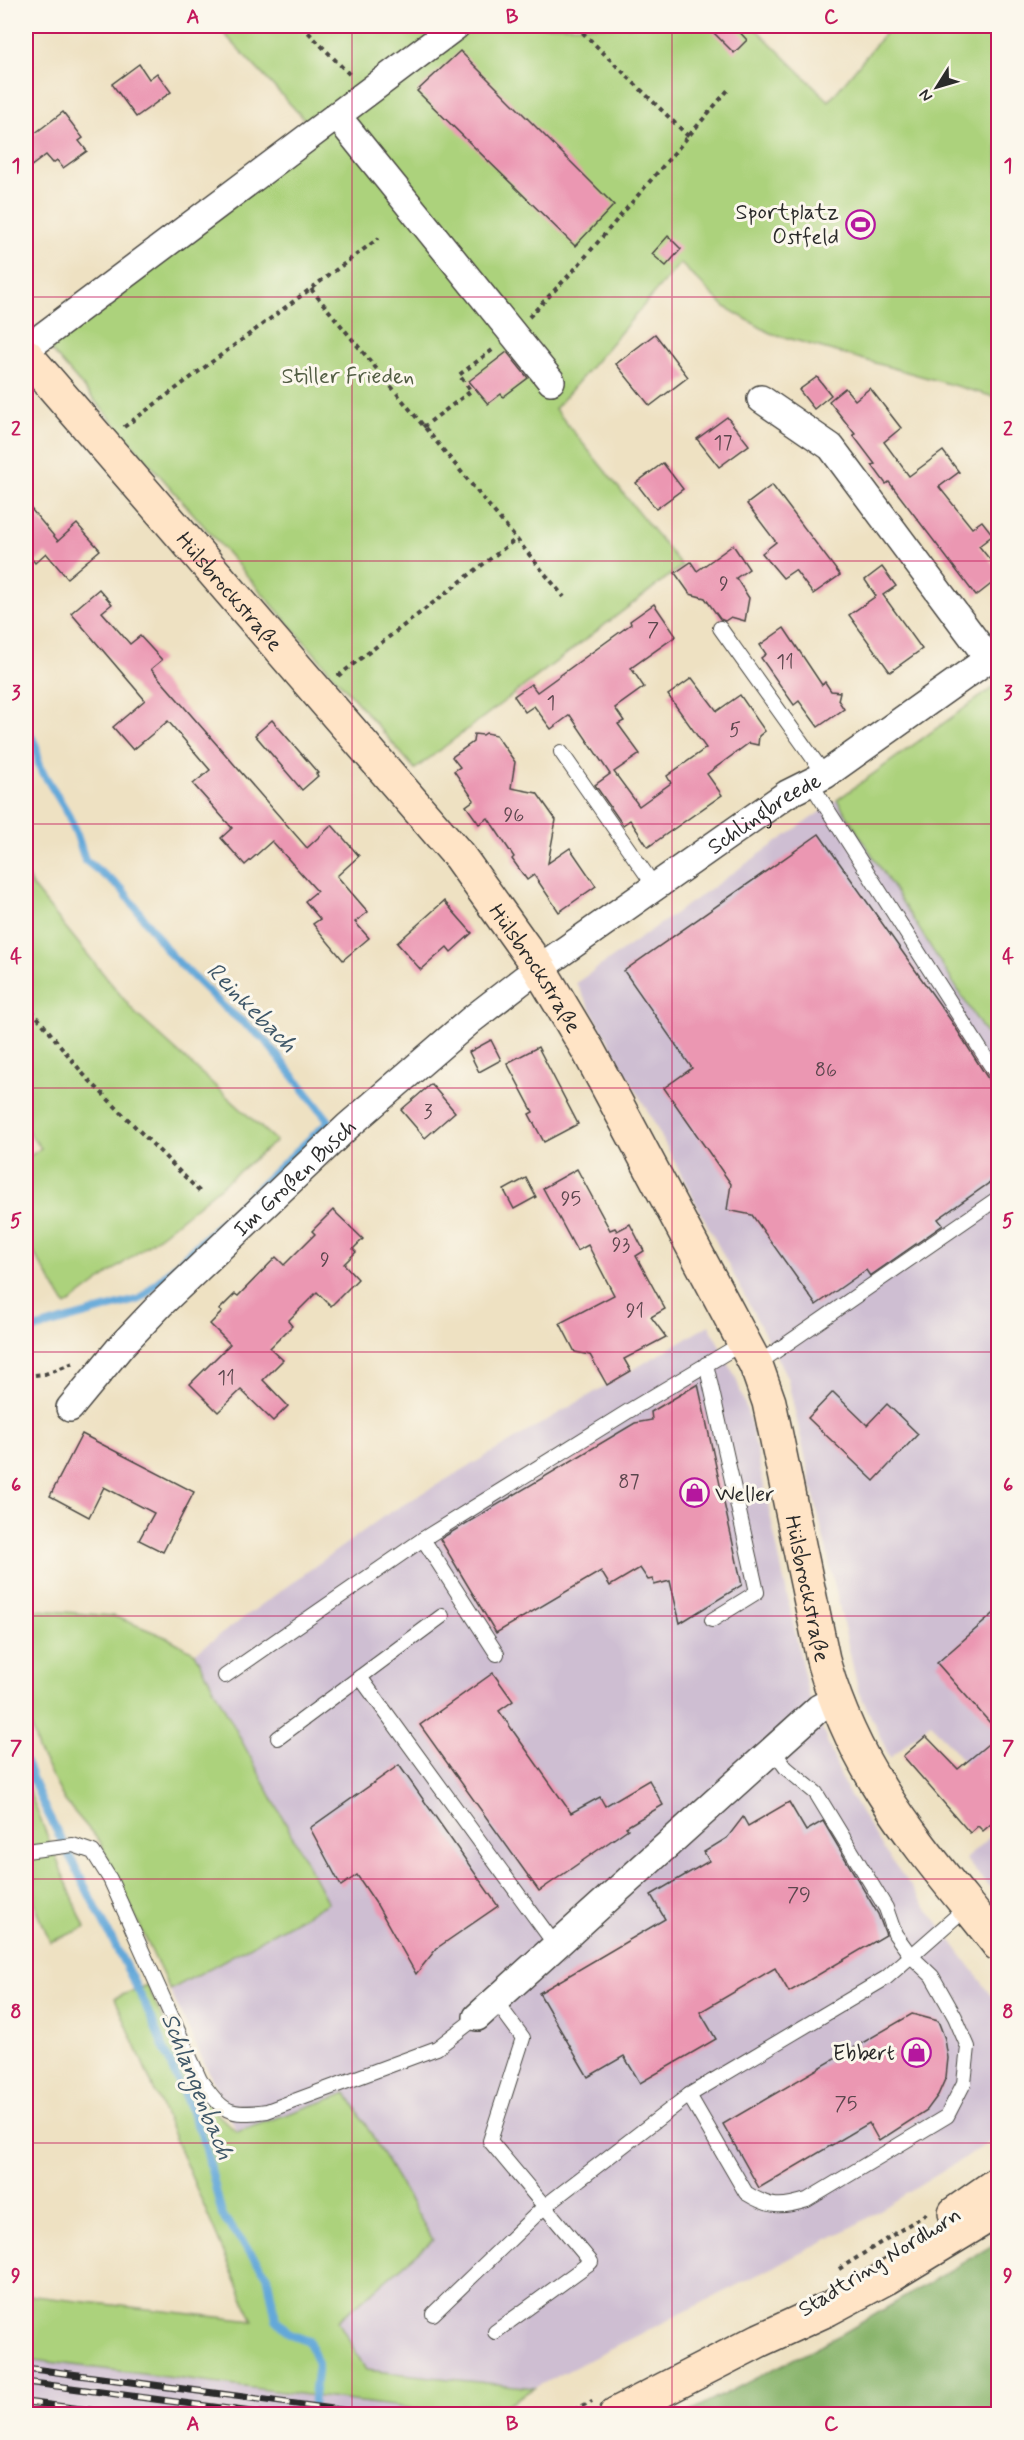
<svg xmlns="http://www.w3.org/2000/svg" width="1024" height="2440" viewBox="0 0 1024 2440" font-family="Mynerve,sans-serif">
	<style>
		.industrial { fill: #cebed2 }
		.green { fill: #acd27c; stroke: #6c7e54; stroke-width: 1.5 }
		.forest { fill: #89b46c; stroke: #5a704c; stroke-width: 1.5 }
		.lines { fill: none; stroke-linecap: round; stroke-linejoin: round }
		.stream { stroke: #64a8d9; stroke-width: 8 }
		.building { fill: #eb97b2 }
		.lane-casing { stroke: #484642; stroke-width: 16 }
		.street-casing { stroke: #484642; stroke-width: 30 }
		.secondary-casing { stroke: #484642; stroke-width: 36 }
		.path { stroke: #484642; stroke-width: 4; stroke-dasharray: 4.5 4.5; stroke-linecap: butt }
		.lane { stroke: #fff; stroke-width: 14 }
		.street { stroke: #fff; stroke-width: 27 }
		.secondary { stroke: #ffe4c6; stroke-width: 33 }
		.rail-casing { stroke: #2b2b2b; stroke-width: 7 }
		.rail { stroke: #fbf7ec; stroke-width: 4.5; stroke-dasharray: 14; stroke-linecap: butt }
		.grid { fill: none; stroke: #c2185b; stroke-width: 1.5; stroke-opacity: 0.55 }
		.labels { text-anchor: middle; stroke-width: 6; stroke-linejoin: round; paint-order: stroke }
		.number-label { font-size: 20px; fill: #5b464d }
		.poi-label { font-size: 22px; fill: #2b2b2b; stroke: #fbf7ec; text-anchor: end }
		.park-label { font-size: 22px; fill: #525d43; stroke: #fbf7ec }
		.street-label { font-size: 22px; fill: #2b2b2b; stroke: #fbf7ec }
		.water-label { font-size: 24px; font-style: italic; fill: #3f5768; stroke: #fbf7ec }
		.neatline { fill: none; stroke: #c2185b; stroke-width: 2 }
		.grid-label { font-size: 20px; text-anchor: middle; font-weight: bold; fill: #c2185b }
	</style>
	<rect width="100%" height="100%" fill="#fbf7ec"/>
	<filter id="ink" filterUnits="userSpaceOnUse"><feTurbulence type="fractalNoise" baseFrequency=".0167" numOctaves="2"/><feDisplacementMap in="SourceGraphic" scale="12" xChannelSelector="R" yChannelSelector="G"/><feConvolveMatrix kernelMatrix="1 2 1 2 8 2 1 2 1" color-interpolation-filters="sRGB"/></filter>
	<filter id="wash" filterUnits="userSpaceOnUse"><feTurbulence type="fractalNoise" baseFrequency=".008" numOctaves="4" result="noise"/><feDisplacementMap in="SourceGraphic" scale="24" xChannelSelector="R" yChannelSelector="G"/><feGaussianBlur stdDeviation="1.35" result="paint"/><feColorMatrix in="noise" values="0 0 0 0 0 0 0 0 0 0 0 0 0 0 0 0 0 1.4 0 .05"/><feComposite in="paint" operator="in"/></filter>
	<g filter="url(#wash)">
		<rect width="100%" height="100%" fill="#eee1c2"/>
		<g class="industrial">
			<path d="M 837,800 L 998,1053 L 998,1802 L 931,1723 L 890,1758 L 858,1689 L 787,1377 L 651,1117 L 576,983 Z"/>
			<path d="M 709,1325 L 736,1378 L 750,1420 L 808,1693 L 845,1787 L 884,1850 L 998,2004 L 998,2137 L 856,2225 L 534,2388 L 366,2370 L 338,2321 L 433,2239 L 347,2093 L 237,2132 L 170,1991 L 328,1903 L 195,1653 L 384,1516 Z"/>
			<path d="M 998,1829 L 998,1897 L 965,1859 Z"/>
			<path d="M 26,2359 L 197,2382 L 454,2414 L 26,2414 Z"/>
		</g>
		<g class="green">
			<path d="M 217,26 L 753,26 L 829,101 L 891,26 L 998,26 L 998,398 L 770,333 L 725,307 L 680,263 L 555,409 L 682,566 L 415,769 L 44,342 L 320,136 Z"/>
			<path d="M 998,684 L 998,1053 L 837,800 Z"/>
			<path d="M 26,873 L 32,886 L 136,1014 L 276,1141 L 165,1232 L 66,1306 L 26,1240 L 26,1159 L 41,1148 L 26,1129 Z"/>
			<path d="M 26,1609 L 114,1616 L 168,1638 L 195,1653 L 328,1903 L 170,1990 L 100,1842 L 65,1801 L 38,1750 L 26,1707 Z"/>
			<path d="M 26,1784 L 85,1928 L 50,1942 L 26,1882 Z"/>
			<path d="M 147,1985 L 194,2086 L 215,2112 L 237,2132 L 347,2093 L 433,2240 L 338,2321 L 366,2370 L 534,2388 L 492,2414 L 454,2414 L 26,2359 L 26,2295 L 253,2321 L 115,1998 Z"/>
		</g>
		<path class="forest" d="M 998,2242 L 998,2414 L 686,2414 L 842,2334 Z"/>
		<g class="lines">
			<g class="stream">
				<path d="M 26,726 L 36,746 L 39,766 L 67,812 L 77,835 L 85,860 L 122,889 L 170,954 L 225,1008 L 264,1039 L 329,1121 L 140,1299 L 37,1328 L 26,1335"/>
				<path d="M 26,1762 L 42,1802 L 144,2002 L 204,2141 L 222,2215 L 267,2275 L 276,2319 L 290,2334 L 309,2341 L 318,2364 L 312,2414"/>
			</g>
		</g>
		<g id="blocks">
			<g class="building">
				<path d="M 707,26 L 734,26 L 747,40 L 734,53 Z"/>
				<path d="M 460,51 L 614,205 L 575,246 L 417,91 Z"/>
				<path d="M 139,64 L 149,79 L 157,73 L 171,92 L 136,117 L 112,84 Z"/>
				<path d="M 63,112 L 83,138 L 79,141 L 87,151 L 63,168 L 57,160 L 53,163 L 46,155 L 26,170 L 26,140 Z"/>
				<path d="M 668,236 L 681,249 L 666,266 L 652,254 Z"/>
				<path d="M 655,334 L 688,377 L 650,406 L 616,364 Z"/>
				<path d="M 507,352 L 528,378 L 503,397 L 501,394 L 488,404 L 469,381 Z"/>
				<path d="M 817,377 L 831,395 L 814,409 L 799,390 Z"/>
				<path d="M 845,388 L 855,400 L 870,388 L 901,428 L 884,442 L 909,476 L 943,451 L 959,472 L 939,487 L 972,528 L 982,521 L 993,535 L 979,546 L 999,571 L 999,578 L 976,596 L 889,482 L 886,484 L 872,465 L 875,464 L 853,435 L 855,434 L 829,401 Z"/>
				<path d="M 727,417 L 749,445 L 719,467 L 697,439 Z"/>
				<path d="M 663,463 L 683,489 L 656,509 L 636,483 Z"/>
				<path d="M 772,485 L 840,575 L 813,594 L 795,570 L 783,578 L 762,553 L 776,542 L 747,504 Z"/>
				<path d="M 26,503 L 58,541 L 77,524 L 100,550 L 67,578 L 46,553 L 35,563 L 26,552 Z"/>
				<path d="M 733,545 L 749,569 L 736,578 L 749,598 L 745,621 L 731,617 L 725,621 L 720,619 L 705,598 L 690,594 L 675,573 L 691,562 L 697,571 Z"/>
				<path d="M 882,567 L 896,586 L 883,595 L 922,649 L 890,672 L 849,615 L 876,596 L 865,580 Z"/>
				<path d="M 99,589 L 112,604 L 102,612 L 130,644 L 140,636 L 162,660 L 151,669 L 307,848 L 332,825 L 359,856 L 337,876 L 368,912 L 355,922 L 369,938 L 343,960 L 313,924 L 320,919 L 305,901 L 317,891 L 272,841 L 245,865 L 221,838 L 232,828 L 193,784 L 210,770 L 168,721 L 133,750 L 113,727 L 145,700 L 71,613 Z"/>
				<path d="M 654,604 L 676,636 L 631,668 L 644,687 L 615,708 L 624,721 L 618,724 L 640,754 L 614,772 L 639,806 L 671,783 L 667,776 L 706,748 L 668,695 L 692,678 L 717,711 L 740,695 L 765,731 L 759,736 L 758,745 L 749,743 L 707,774 L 722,795 L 648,847 L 630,820 L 623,825 L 595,785 L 610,774 L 570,715 L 551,729 L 534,706 L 525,712 L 514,696 L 531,684 L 537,692 L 631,624 L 630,621 Z"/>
				<path d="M 784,628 L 822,685 L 825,682 L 831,691 L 840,692 L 838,700 L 844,709 L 818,727 L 799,701 L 794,705 L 761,658 L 766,654 L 760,645 Z"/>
				<path d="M 272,720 L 318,773 L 316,774 L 318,776 L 302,790 L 255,735 Z"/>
				<path d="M 486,733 L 496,735 L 515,762 L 511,788 L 537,793 L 556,820 L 548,863 L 570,848 L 596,886 L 559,912 L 534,875 L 527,880 L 512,859 L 514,857 L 488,818 L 479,824 L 466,806 L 474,800 L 454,771 L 460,767 L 452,757 L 473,742 L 474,734 L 483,735 Z"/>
				<path d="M 819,834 L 952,1022 L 990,1082 L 999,1089 L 999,1176 L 938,1219 L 943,1225 L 870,1276 L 866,1270 L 816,1305 L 752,1215 L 727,1210 L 731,1184 L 664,1088 L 692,1068 L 624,971 Z"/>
				<path d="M 444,901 L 472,933 L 451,952 L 447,947 L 421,970 L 397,943 Z"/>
				<path d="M 491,1040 L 501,1060 L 479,1072 L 469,1052 Z"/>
				<path d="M 538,1047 L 578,1124 L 544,1142 L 529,1114 L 533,1112 L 507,1063 Z"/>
				<path d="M 431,1084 L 455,1112 L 425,1138 L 401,1110 Z"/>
				<path d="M 577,1169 L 610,1230 L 615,1228 L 617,1231 L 630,1224 L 644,1251 L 636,1256 L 665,1309 L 651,1317 L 666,1337 L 624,1359 L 631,1371 L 607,1385 L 590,1355 L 575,1352 L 560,1323 L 614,1295 L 588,1245 L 577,1251 L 543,1188 Z"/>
				<path d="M 526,1178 L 536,1197 L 514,1209 L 504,1190 Z"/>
				<path d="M 333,1210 L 363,1239 L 353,1249 L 356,1252 L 344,1264 L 358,1279 L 331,1306 L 317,1292 L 288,1321 L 292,1326 L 270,1348 L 283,1360 L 263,1380 L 288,1406 L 273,1421 L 241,1390 L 218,1412 L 190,1384 L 230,1344 L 210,1324 L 222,1312 L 219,1310 L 235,1294 L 238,1296 L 276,1257 L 284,1265 L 315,1234 L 312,1231 Z"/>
				<path d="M 698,1384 L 742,1585 L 680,1623 L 670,1581 L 654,1585 L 653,1579 L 648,1580 L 640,1568 L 610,1586 L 601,1571 L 496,1633 L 440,1539 L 635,1423 L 652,1420 L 651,1412 Z"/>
				<path d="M 833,1392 L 867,1425 L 887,1404 L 918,1434 L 874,1481 L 808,1418 Z"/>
				<path d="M 82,1434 L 194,1492 L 163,1552 L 139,1540 L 154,1513 L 104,1487 L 89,1517 L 50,1496 Z"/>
				<path d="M 999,1609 L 999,1733 L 937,1663 Z"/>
				<path d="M 493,1673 L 513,1701 L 499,1711 L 571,1813 L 600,1797 L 605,1806 L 649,1780 L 663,1805 L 626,1827 L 628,1829 L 539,1891 L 420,1725 Z"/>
				<path d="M 999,1735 L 999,1817 L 983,1831 L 978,1826 L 970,1833 L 903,1756 L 926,1736 L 958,1769 Z"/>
				<path d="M 399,1765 L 498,1906 L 437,1948 L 416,1974 L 377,1905 L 357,1875 L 341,1886 L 310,1828 Z"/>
				<path d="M 789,1802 L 806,1831 L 823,1821 L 878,1914 L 886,1935 L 789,1992 L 775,1968 L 700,2012 L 716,2039 L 640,2083 L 624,2056 L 588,2077 L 539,1993 L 665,1919 L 651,1895 L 709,1861 L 704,1852 L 727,1838 L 743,1817 L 748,1826 Z"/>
				<path d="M 912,2014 L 938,2021 L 945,2039 L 948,2058 L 946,2077 L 938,2095 L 927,2110 L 879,2141 L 869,2123 L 759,2188 L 723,2124 Z"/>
			</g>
		</g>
	</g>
	<g filter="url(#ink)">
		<use href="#blocks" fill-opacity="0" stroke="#484642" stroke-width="1.5"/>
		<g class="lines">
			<defs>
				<g id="lane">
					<path d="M 720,628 L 825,775"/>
					<path d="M 561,752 L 655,887"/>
					<path d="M 810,782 L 998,1077"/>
					<path d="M 706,1364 L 757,1592 L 712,1620"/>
					<path d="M 756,1365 L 998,1198"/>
					<path d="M 497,1654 L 423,1539 L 627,1412 L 744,1342"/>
					<path d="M 225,1676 L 423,1539"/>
					<path d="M 360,1677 L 556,1946"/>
					<path d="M 278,1738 L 442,1616"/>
					<path d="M 26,1851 L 73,1845 L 93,1852 L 110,1879 L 200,2080 C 223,2111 227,2117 267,2111 L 437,2048 L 477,2017"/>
					<path d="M 495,2000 L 523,2038 L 490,2141 L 591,2262 L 495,2332"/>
					<path d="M 689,2095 L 746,2193 C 770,2208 781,2208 807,2200 L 947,2116 L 964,2083 L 968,2047 L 955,2017 L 932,1976 L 911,1956 L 895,1934 L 886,1908 L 816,1793 L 786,1768 L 773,1750"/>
					<path d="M 433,2314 L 545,2206 L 689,2095 L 886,1978 L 968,1906"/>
				</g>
				<g id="street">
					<path d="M 337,116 L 551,381"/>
					<path d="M 26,349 L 456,26"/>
					<path d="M 761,399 L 831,447 L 989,659"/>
					<path id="s1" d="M 70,1408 L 122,1345 L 161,1304 L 348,1126 L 471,1020 L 524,979 L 787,794 L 825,775 L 998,652"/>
					<path d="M 477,2017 L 819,1708 L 834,1700"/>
				</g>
				<g id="secondary">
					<path id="s2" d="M 26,355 L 459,856 L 539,968 L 588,1050 L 756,1365 L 769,1402 L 824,1664 C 859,1783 924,1850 998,1944"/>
					<path d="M 955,2213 L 998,2183"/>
					<path d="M 616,2414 L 760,2340 L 828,2309 L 886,2278 L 998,2210"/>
				</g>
			</defs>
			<use href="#lane" class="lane-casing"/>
			<use href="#street" class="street-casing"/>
			<use href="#secondary" class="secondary-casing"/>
			<g class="path">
				<path d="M 302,26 L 350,75"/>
				<path d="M 576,26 L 688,136"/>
				<path d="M 311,289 L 564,597"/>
				<path d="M 529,317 L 574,270 L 728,90"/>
				<path d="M 124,427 L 379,238"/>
				<path d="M 423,427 L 471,391 L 459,375 L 495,348"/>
				<path d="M 338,676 L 516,539"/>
				<path d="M 26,1003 L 84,1075 L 200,1192"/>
				<path d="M 26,1376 L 45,1374 L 73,1363"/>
				<path d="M 839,2269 L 929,2212"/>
				<path d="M 566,2414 L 592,2401"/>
			</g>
			<use href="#lane" class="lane"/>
			<use href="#street" class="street"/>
			<use href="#secondary" class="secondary"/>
			<defs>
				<g id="rail">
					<path d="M 26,2368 L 371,2414"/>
					<path d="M 26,2382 L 267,2414"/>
					<path d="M 26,2402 L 120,2414"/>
				</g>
			</defs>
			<use href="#rail" class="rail-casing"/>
			<use href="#rail" class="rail"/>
		</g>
	</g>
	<path class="grid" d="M 352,26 L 352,2414M 672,26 L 672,2414M 26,297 L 998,297M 26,561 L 998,561M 26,824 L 998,824M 26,1088 L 998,1088M 26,1352 L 998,1352M 26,1616 L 998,1616M 26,1879 L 998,1879M 26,2143 L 998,2143"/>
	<defs>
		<symbol id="stadium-ring" viewBox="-11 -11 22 22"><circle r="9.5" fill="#fbf7ec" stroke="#b5179e" stroke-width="1.5"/><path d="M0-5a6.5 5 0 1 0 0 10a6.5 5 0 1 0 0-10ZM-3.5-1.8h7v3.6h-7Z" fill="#b5179e"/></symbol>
		<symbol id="shop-ring" viewBox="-11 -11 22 22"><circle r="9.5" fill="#fbf7ec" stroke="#b5179e" stroke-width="1.5"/><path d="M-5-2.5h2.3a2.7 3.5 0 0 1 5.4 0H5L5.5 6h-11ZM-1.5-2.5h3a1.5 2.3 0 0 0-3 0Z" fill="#b5179e"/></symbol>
	</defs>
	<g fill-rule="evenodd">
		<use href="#stadium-ring" x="844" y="208" width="33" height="33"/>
		<use href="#shop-ring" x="678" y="1476" width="33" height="33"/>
		<use href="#shop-ring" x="900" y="2036" width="33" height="33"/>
	</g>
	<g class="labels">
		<g class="number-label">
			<text x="723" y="449">17</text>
			<text x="724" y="590">9</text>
			<text x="653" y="636">7</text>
			<text x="785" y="668">11</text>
			<text x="551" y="709">1</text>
			<text x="735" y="736">5</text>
			<text x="514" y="821">96</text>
			<text x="826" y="1076">86</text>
			<text x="428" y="1118">3</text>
			<text x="571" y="1205">95</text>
			<text x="621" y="1251">93</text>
			<text x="325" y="1266">9</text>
			<text x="635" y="1317">91</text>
			<text x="226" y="1384">11</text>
			<text x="629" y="1488">87</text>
			<text x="799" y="1901">79</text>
			<text x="846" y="2110">75</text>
		</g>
		<g class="poi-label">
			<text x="839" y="219">Sportplatz<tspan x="839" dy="25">Ostfeld</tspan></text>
			<text x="715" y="1501" text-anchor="start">Weller</text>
			<text x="895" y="2060">Ebbert</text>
		</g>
		<g class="park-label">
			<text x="348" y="383">Stiller Frieden</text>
		</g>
		<g class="street-label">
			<text dy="8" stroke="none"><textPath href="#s2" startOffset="312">Hülsbrockstraße</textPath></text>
			<text dy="8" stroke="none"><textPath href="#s1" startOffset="918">Schlingbreede</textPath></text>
			<text dy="8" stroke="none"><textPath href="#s2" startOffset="798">Hülsbrockstraße</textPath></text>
			<text dy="8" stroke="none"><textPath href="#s1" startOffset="322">Im Großen Busch</textPath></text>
			<text dy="8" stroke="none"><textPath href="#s2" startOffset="1482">Hülsbrockstraße</textPath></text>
			<text transform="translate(879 2261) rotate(-32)" y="8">Stadtring Nordhorn</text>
		</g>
		<g class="water-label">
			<text transform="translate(252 1007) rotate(45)" y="8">Reinkebach</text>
			<text transform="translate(198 2086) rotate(68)" y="8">Schlangenbach</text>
		</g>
	</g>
	<rect width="1024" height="2440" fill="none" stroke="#fbf7ec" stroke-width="66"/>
	<g transform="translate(937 87) rotate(233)" stroke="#fbf7ec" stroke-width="4.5" paint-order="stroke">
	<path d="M0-4.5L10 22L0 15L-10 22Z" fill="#2b2b2b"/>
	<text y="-9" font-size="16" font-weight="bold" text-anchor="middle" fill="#2b2b2b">N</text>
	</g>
	<rect x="33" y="33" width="958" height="2374" class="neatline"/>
	<g class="grid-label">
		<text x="193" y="23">A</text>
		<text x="512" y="23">B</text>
		<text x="831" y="23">C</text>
		<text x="16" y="172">1</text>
		<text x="1008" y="172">1</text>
		<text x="16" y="435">2</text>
		<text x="1008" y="435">2</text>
		<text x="16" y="699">3</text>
		<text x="1008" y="699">3</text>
		<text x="16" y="963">4</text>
		<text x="1008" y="963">4</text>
		<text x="16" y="1227">5</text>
		<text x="1008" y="1227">5</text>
		<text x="16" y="1491">6</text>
		<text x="1008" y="1491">6</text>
		<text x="16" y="1754">7</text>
		<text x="1008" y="1754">7</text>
		<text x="16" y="2018">8</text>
		<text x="1008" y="2018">8</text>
		<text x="16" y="2282">9</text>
		<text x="1008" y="2282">9</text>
		<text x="193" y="2430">A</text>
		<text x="512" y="2430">B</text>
		<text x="831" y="2430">C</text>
	</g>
</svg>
